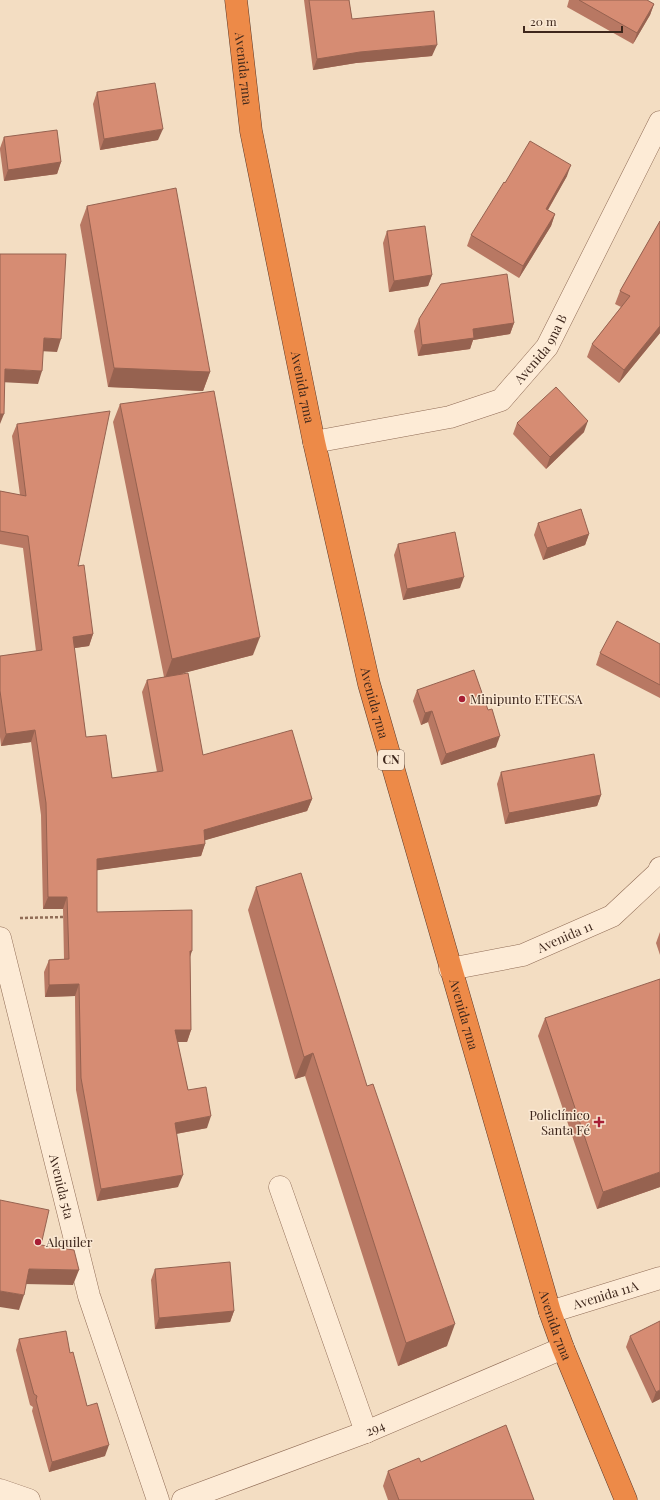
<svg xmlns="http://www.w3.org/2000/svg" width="660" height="1500" viewBox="0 0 660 1500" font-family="'Playfair Display',serif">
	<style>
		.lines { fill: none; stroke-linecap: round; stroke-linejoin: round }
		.street-casing { stroke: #906c56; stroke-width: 23 }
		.highway-casing { stroke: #5d3a2b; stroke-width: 23 }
		.path { stroke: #906c56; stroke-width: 2.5; stroke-dasharray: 3 2; stroke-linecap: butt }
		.street { stroke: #fdebd6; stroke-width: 22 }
		.highway { stroke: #ed8a48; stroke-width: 22 }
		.wall { fill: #b87863 }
		.shaded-wall { fill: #966250 }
		.building { fill: #d68c73; stroke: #966250 }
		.poi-dot { fill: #a71e35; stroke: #fae8d3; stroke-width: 1.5 }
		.labels { text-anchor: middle; stroke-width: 3; stroke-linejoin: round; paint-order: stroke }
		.shield { fill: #fae8d3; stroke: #766153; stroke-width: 1 }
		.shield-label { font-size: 12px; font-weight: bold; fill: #3e271c }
		.street-label { font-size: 13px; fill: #3e271c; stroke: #fae8d3 }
		.poi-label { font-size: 13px; fill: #3e271c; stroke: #fae8d3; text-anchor: start }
	</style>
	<rect width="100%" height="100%" fill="#f3ddc2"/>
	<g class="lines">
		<defs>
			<g id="street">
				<path id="s1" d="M 314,442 L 450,417 L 501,400 L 547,347 L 660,122"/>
				<path id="s2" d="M 0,938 L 89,1296 L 158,1500"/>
				<path id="s3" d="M 450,969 L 523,955 L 612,916 L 658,873 L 660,868"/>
				<path d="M 280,1187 L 366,1432"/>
				<path id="s4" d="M 550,1312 L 660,1278"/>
				<path d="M 0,1490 L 29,1500"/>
				<path id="s5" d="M 183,1500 L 366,1432 L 563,1348"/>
			</g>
			<g id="highway">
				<path id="s6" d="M 236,0 L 251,131 L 314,442 L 369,684 L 550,1312 L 563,1348 L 626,1500"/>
			</g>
		</defs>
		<use href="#street" class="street-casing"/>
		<use href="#highway" class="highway-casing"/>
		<path class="path" d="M 20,918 L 65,917"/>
		<use href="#street" class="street"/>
		<use href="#highway" class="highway"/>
	</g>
	<g class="wall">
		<path d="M 304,0 L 349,0 L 352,19 L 432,56 L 356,63 L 313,70 Z"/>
		<path d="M 569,0 L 647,0 L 654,4 L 650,15 L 633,44 L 567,7 Z"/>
		<path d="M 97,92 L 158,140 L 100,150 L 93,104 Z"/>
		<path d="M 4,137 L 61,162 L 57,174 L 4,181 L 0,150 L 0,148 Z"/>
		<path d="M 567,176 L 548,210 L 555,214 L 551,226 L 519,278 L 467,246 L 471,235 L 505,183 Z"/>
		<path d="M 87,206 L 210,372 L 203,391 L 108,387 L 80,225 Z"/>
		<path d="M 660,221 L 660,333 L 619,383 L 587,357 L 592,344 L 621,307 L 615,304 L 620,291 Z"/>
		<path d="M 387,231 L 432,275 L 428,286 L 389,292 L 383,243 Z"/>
		<path d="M 419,319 L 514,323 L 510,334 L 473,340 L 470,349 L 418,356 L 414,331 Z"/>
		<path d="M 120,404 L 253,655 L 183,673 L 203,755 L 312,799 L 307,811 L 205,840 L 205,844 L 201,856 L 97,870 L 97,912 L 190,959 L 191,1030 L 187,1042 L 177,1042 L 188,1090 L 207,1128 L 176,1134 L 178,1187 L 97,1201 L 76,1090 L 75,996 L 45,997 L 44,972 L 49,960 L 64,959 L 63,909 L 43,909 L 41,815 L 31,742 L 1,746 L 0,737 L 0,656 L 36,651 L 23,548 L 0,544 L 0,491 L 20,495 L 12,436 L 17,424 L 78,566 L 93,634 L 89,646 L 74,648 L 86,737 L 112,778 L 157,772 L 142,692 L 147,680 L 164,677 L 113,422 Z"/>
		<path d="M 517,423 L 584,432 L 546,469 L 513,434 Z"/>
		<path d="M 538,523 L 589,534 L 585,545 L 543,560 L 534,535 Z"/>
		<path d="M 398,544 L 460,588 L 403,600 L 394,555 Z"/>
		<path d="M 660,644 L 660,698 L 596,665 L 600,653 Z"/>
		<path d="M 417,690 L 488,710 L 496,747 L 441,765 L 428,722 L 421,725 L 413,701 Z"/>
		<path d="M 501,772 L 601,795 L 597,806 L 505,824 L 497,784 Z"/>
		<path d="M 256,887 L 367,1086 L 447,1346 L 398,1366 L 305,1076 L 295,1079 L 248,910 Z"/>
		<path d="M 660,932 L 660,955 L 656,943 Z"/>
		<path d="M 545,1018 L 660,1187 L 597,1209 L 538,1036 Z"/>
		<path d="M 155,1269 L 234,1311 L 230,1322 L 155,1329 L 151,1280 Z"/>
		<path d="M 630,1336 L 660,1399 L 652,1403 L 626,1347 Z"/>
		<path d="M 19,1339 L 70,1353 L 87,1406 L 105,1456 L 49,1472 L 32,1411 L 33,1407 L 30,1405 L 16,1350 Z"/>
		<path d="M 421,1462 L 534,1500 L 388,1500 L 383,1486 L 388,1471 Z"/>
	</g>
	<g class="shaded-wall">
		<path d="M 654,4 L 650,15 L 633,44 L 637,33 Z"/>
		<path d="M 437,45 L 432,56 L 356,63 L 313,70 L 317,59 L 360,52 Z"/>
		<path d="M 163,129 L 158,140 L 100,150 L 104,139 Z"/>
		<path d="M 61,162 L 57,174 L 4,181 L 8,170 Z"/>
		<path d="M 571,165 L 567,176 L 542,220 L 546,209 Z"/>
		<path d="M 555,214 L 551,226 L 519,278 L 523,266 Z"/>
		<path d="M 432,275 L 428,286 L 389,292 L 394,281 Z"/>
		<path d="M 514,323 L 510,334 L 473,340 L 470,349 L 418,356 L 422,345 L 473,329 Z"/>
		<path d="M 660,326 L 660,333 L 619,383 L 624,370 Z"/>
		<path d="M 44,338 L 61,339 L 57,352 L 39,351 Z"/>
		<path d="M 114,368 L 210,372 L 203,391 L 108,387 Z"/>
		<path d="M 5,369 L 42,371 L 38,384 L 0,382 Z"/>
		<path d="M 0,414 L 4,414 L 0,424 Z"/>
		<path d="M 588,421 L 584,432 L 546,469 L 550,457 Z"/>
		<path d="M 589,534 L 585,545 L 543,560 L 547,548 Z"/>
		<path d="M 464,577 L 460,588 L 403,600 L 407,589 Z"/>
		<path d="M 93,634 L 89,646 L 68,649 L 73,637 Z"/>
		<path d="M 260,637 L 253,655 L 165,678 L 172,659 Z"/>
		<path d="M 432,711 L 428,722 L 421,725 L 425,713 Z"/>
		<path d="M 35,730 L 31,742 L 1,746 L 6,734 Z"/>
		<path d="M 500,736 L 496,747 L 441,765 L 446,754 Z"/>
		<path d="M 601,795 L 597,806 L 505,824 L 509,813 Z"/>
		<path d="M 312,799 L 307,811 L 199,842 L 204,830 Z"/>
		<path d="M 205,844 L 201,856 L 92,871 L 97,859 Z"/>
		<path d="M 48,897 L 67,897 L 63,909 L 43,909 Z"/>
		<path d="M 190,951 L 192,951 L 188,963 Z"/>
		<path d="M 79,984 L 75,996 L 45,997 L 49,985 Z"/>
		<path d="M 175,1030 L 191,1030 L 187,1042 L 170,1042 Z"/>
		<path d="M 313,1053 L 305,1076 L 295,1079 L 304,1057 Z"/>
		<path d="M 211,1116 L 207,1128 L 170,1135 L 175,1123 Z"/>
		<path d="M 660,1172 L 660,1187 L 597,1209 L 603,1192 Z"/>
		<path d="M 183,1175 L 178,1187 L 97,1201 L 101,1189 Z"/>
		<path d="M 29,1269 L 79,1270 L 73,1285 L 24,1284 Z"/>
		<path d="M 0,1291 L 24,1295 L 19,1310 L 0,1307 Z"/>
		<path d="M 234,1311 L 230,1322 L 155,1329 L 159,1318 Z"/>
		<path d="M 455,1324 L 447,1346 L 398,1366 L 406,1343 Z"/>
		<path d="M 660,1390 L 660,1399 L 652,1403 L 656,1392 Z"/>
		<path d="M 109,1445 L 105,1456 L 49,1472 L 52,1462 Z"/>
	</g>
	<g class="building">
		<path d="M 309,0 L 349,0 L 352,19 L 434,11 L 437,45 L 360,52 L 317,59 Z"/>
		<path d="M 579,0 L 647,0 L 654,4 L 637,33 Z"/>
		<path d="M 155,83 L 163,129 L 104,139 L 97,92 Z"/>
		<path d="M 57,130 L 61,162 L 8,170 L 4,137 Z"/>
		<path d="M 530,141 L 571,165 L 546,209 L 555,214 L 523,266 L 471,235 L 504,182 L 505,183 Z"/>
		<path d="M 176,188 L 210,372 L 114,368 L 87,206 Z"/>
		<path d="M 660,221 L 660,326 L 624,370 L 592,344 L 630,296 L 620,291 Z"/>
		<path d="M 425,226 L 432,275 L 394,281 L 387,231 Z"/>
		<path d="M 0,254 L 66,254 L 61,339 L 44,338 L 42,371 L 5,369 L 4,414 L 0,414 Z"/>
		<path d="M 507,274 L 514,323 L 473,329 L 474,338 L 422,345 L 419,319 L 441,284 Z"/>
		<path d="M 556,387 L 588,421 L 550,457 L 517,423 Z"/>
		<path d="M 214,391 L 260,637 L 172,659 L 120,404 Z"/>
		<path d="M 110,411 L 78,566 L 84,565 L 93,634 L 73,637 L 86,737 L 106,735 L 112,778 L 163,771 L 147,680 L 188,673 L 203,755 L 292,730 L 312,799 L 204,830 L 205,844 L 97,859 L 97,912 L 192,910 L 192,951 L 190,951 L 191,1030 L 175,1030 L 188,1090 L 206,1087 L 211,1116 L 175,1123 L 183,1175 L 101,1189 L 81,1078 L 79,984 L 49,985 L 49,960 L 69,959 L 67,897 L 48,897 L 46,803 L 35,730 L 6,734 L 0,691 L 0,656 L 42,650 L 28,536 L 0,531 L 0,491 L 26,496 L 17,424 Z"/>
		<path d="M 581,509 L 589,534 L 547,548 L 538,523 Z"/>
		<path d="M 455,532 L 464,577 L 407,589 L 398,544 Z"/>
		<path d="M 617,621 L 660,644 L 660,685 L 600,653 Z"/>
		<path d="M 474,670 L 488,710 L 492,709 L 500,736 L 446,754 L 432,711 L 425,713 L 417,690 Z"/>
		<path d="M 594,754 L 601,795 L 509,813 L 501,772 Z"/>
		<path d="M 301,873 L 367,1086 L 373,1084 L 455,1324 L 406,1343 L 313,1053 L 304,1057 L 256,887 Z"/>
		<path d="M 660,979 L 660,1172 L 603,1192 L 545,1018 Z"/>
		<path d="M 0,1200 L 49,1210 L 41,1245 L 74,1250 L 79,1270 L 29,1269 L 24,1295 L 0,1291 Z"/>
		<path d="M 230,1262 L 234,1311 L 159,1318 L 155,1269 Z"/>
		<path d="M 660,1321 L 660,1390 L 656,1392 L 630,1336 Z"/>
		<path d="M 66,1331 L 70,1353 L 73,1352 L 87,1406 L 97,1403 L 109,1445 L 52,1462 L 36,1400 L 37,1396 L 34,1394 L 19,1339 Z"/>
		<path d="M 506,1425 L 534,1500 L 399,1500 L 388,1471 L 419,1458 L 421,1462 Z"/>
	</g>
	<g class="poi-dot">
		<circle cx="462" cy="699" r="4"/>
		<path d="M597 1116h4v4h4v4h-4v4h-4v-4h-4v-4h4z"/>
		<circle cx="38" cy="1242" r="4"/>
	</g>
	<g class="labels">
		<rect class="shield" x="378" y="750" width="26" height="20" rx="3"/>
		<g class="shield-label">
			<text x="391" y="764">CN</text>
		</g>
		<g class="street-label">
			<text dy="5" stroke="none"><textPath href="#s6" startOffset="69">Avenida 7ma</textPath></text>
			<text dy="5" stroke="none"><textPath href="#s1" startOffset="257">Avenida 9na B</textPath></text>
			<text dy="5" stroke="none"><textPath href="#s6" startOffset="393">Avenida 7ma</textPath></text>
			<text dy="5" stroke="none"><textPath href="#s6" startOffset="717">Avenida 7ma</textPath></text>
			<text dy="5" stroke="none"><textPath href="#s3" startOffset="120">Avenida 11</textPath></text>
			<text dy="5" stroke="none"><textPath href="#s6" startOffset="1041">Avenida 7ma</textPath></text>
			<text dy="5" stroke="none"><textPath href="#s2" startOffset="256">Avenida 5ta</textPath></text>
			<text dy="5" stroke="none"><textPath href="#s4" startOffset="58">Avenida 11A</textPath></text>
			<text dy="5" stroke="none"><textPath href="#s6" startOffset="1365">Avenida 7ma</textPath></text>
			<text dy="5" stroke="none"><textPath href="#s5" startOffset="205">294</textPath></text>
		</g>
		<g class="poi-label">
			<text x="470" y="704">Minipunto ETECSA</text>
			<text x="590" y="1120" text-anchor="end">Policlínico<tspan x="590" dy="15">Santa Fé</tspan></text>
			<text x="46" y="1247">Alquiler</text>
		</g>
	</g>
	<path d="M524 26v6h98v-6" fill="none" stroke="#3e271c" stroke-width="2"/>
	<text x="530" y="26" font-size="12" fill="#3e271c" stroke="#fae8d3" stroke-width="3" paint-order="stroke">20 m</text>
</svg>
